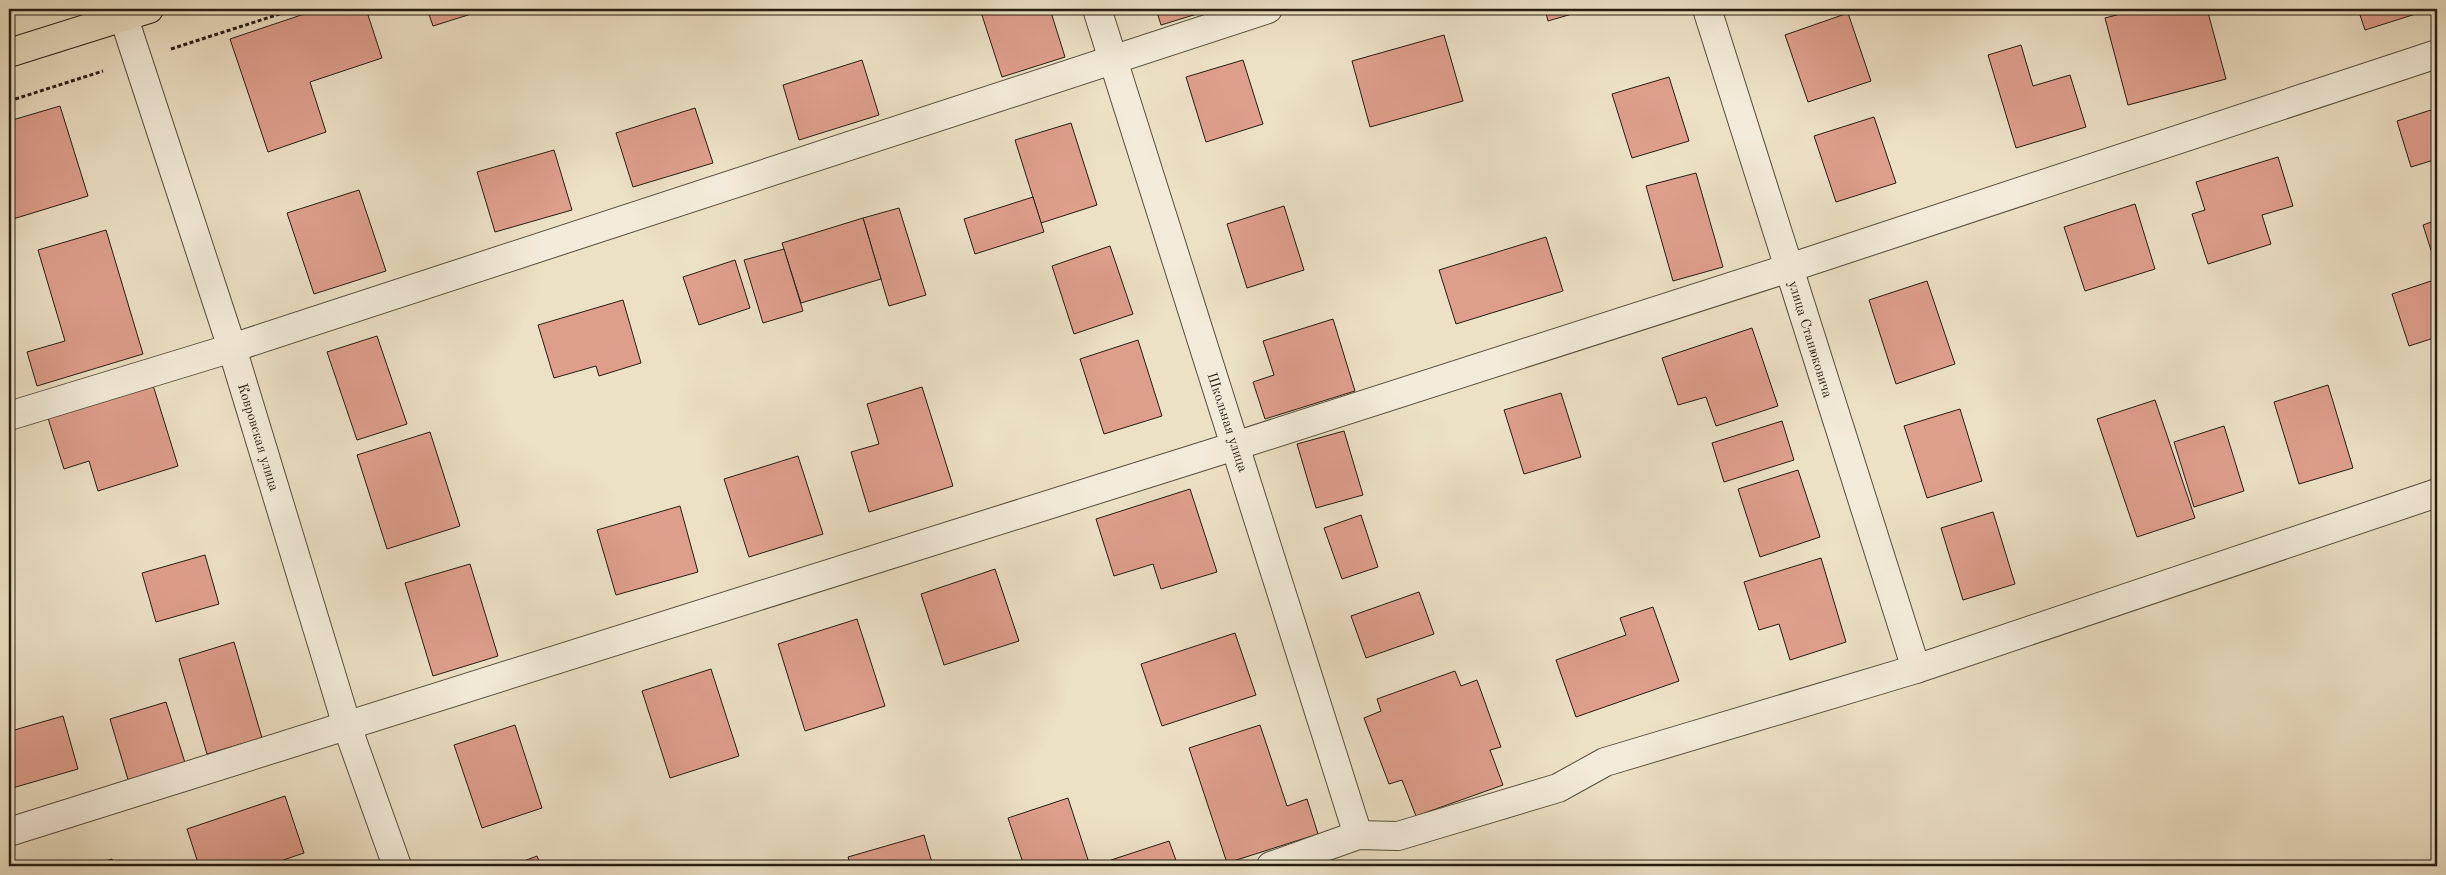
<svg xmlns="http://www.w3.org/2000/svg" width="2446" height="875" viewBox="0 0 2446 875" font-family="'Old Standard TT',serif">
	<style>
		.building { fill: #de9e8c; stroke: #271d10 }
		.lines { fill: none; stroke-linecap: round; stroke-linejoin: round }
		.minor-casing { stroke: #584e3d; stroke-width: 30 }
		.major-casing { stroke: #271d10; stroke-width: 30 }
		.path { stroke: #271d10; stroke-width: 3; stroke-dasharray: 4 2.5; stroke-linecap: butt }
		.minor { stroke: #f3ebd9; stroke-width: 28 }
		.major { stroke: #ece0c5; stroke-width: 28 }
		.labels { text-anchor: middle; stroke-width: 4; stroke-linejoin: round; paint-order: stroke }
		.street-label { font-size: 14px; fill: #271d10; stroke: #f3ebd9 }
	</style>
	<rect width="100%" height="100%" fill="#ece0c5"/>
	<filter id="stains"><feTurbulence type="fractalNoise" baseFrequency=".004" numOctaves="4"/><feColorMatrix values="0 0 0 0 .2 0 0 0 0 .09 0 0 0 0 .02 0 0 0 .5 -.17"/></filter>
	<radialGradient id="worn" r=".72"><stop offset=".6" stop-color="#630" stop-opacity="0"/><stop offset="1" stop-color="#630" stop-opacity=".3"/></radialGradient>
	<g class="building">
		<path d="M 319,9 L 366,9 L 382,58 L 310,82 L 326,132 L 268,152 L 230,39 Z"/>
		<path d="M 427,9 L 487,9 L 433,26 Z"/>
		<path d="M 980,9 L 1050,9 L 1065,57 L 1002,77 Z"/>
		<path d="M 1156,9 L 1213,9 L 1161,25 Z"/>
		<path d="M 1545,9 L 1589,9 L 1548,21 Z"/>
		<path d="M 2139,9 L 2207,9 L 2226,79 L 2128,105 L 2105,18 Z"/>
		<path d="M 2358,9 L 2421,9 L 2422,12 L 2365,30 Z"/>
		<path d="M 1848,13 L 1871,81 L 1808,102 L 1785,35 Z"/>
		<path d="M 1444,35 L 1463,101 L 1370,127 L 1352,61 Z"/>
		<path d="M 2021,45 L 2033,86 L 2070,75 L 2086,127 L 2016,148 L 1988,55 Z"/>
		<path d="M 862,60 L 879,115 L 799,140 L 783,85 Z"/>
		<path d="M 1243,60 L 1263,124 L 1206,142 L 1186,77 Z"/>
		<path d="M 1669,77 L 1689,141 L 1632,158 L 1612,94 Z"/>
		<path d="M 60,106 L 88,196 L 13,219 L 9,204 L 9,121 Z"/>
		<path d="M 695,108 L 713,163 L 633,187 L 616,133 Z"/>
		<path d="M 2437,108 L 2437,159 L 2411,167 L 2397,121 Z"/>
		<path d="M 1874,117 L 1896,183 L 1836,202 L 1814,136 Z"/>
		<path d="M 1071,123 L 1097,205 L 1041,223 L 1015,140 Z"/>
		<path d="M 554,150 L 572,210 L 495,232 L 477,172 Z"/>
		<path d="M 2278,157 L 2293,206 L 2262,215 L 2271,244 L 2208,264 L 2192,214 L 2205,210 L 2196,182 Z"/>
		<path d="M 1696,173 L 1723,267 L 1673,281 L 1646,186 Z"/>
		<path d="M 359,190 L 386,271 L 314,294 L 287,213 Z"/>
		<path d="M 1033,197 L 1044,232 L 975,254 L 964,219 Z"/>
		<path d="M 2135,204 L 2155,269 L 2085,291 L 2064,227 Z"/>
		<path d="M 1284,206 L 1304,270 L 1247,288 L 1227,224 Z"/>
		<path d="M 899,208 L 926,295 L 889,306 L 863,218 Z"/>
		<path d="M 863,218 L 881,279 L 801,303 L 782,243 Z"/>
		<path d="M 2437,220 L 2437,269 L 2423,225 Z"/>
		<path d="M 106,230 L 143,354 L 37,386 L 27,352 L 65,341 L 38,250 Z"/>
		<path d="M 1546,237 L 1563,291 L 1456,324 L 1439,270 Z"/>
		<path d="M 1110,246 L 1133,314 L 1074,334 L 1052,266 Z"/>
		<path d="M 784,249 L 803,311 L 763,323 L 744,260 Z"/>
		<path d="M 735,260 L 750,308 L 699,325 L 683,277 Z"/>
		<path d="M 2437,279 L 2437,337 L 2409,346 L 2392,294 Z"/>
		<path d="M 1927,281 L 1955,364 L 1896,384 L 1869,300 Z"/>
		<path d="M 623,300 L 641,363 L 599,376 L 596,366 L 554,378 L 538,325 Z"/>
		<path d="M 1333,319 L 1355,391 L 1265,419 L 1253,382 L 1274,375 L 1263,341 Z"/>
		<path d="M 1752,328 L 1778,406 L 1716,426 L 1706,397 L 1678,405 L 1662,358 Z"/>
		<path d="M 377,336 L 407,424 L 357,440 L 327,352 Z"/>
		<path d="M 1138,340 L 1162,416 L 1104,434 L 1080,359 Z"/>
		<path d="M 152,382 L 178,466 L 98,491 L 89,461 L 64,469 L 47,415 Z"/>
		<path d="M 2328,385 L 2353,468 L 2299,484 L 2274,402 Z"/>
		<path d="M 922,387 L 953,486 L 869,512 L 851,452 L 879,444 L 867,404 Z"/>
		<path d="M 1561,393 L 1581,457 L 1524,474 L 1504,410 Z"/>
		<path d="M 2155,400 L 2195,518 L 2137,537 L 2097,419 Z"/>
		<path d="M 1960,409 L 1982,481 L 1927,498 L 1904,426 Z"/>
		<path d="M 1782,421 L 1794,460 L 1724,482 L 1712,443 Z"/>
		<path d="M 2224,426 L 2244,491 L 2194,507 L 2174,442 Z"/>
		<path d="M 1344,431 L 1363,495 L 1316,508 L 1297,444 Z"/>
		<path d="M 430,432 L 460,526 L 387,549 L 357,455 Z"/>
		<path d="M 798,456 L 823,534 L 749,557 L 724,479 Z"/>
		<path d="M 1798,470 L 1820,537 L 1760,557 L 1738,489 Z"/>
		<path d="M 1190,489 L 1217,572 L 1161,589 L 1153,564 L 1114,576 L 1096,519 Z"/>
		<path d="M 680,506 L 698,572 L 616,595 L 597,530 Z"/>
		<path d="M 1993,512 L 2015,584 L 1963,600 L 1941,528 Z"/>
		<path d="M 1361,515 L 1378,567 L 1342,579 L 1324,528 Z"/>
		<path d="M 205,555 L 219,604 L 156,622 L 142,573 Z"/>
		<path d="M 1821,558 L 1846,642 L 1790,660 L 1779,624 L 1759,630 L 1744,582 Z"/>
		<path d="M 470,564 L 498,656 L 433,676 L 405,583 Z"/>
		<path d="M 995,569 L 1019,641 L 944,665 L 921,594 Z"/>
		<path d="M 1419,592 L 1434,634 L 1366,658 L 1351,616 Z"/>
		<path d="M 1653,607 L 1679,681 L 1576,717 L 1556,660 L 1626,635 L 1620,618 Z"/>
		<path d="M 857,619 L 885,706 L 805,731 L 778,644 Z"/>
		<path d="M 1235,633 L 1256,695 L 1162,726 L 1141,664 Z"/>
		<path d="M 234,642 L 262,738 L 207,754 L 179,659 Z"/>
		<path d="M 711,669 L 739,756 L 670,778 L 642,691 Z"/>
		<path d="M 1455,671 L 1461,686 L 1477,680 L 1501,747 L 1490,750 L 1503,785 L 1416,816 L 1402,780 L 1389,784 L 1364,718 L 1381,711 L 1377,699 Z"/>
		<path d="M 166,702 L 186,766 L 129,783 L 110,719 Z"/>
		<path d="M 63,716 L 78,769 L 9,789 L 9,723 L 11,731 Z"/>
		<path d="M 515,725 L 542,808 L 482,828 L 454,745 Z"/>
		<path d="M 1260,725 L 1287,806 L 1307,799 L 1318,834 L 1227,863 L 1189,748 Z"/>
		<path d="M 285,796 L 304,853 L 266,866 L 199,866 L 187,829 Z"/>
		<path d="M 1068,798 L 1090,866 L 1024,866 L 1008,818 Z"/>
		<path d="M 924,835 L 933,866 L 851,866 L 848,857 Z"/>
		<path d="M 1169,841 L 1178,866 L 1113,866 L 1111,860 Z"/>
		<path d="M 537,856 L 541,866 L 511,866 Z"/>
		<path d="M 112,859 L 114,866 L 89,866 Z"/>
	</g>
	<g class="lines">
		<defs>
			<g id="minor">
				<path d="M 121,9 L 232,348 L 347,726 L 397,866"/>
				<path d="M 1097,9 L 1358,835"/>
				<path d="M 1707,9 L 1916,669"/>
				<path d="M 9,416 L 232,348 L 1268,9"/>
				<path d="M 9,832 L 1235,446 L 1789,268 L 2437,54"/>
				<path d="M 1271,866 L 1358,835 L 1398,836 L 1558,788 L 1605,762 L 1916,669 L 2437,493"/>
			</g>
			<path id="major" d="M 9,53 L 149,9"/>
		</defs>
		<use href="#minor" class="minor-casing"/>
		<use href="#major" class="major-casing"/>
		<g class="path">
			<path d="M 9,10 L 12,9"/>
			<path d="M 171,49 L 295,9"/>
			<path d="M 9,101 L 103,71"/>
		</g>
		<use href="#minor" class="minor"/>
		<use href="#major" class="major"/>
	</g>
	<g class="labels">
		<g class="street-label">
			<text transform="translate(1811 339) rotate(73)" y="5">улица Станюковича</text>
			<text transform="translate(1228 422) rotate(72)" y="5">Школьная улица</text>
			<text transform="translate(259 437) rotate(73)" y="5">Ковровская улица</text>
		</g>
	</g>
	<rect width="2446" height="875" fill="none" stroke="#ece0c5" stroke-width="30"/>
	<rect x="10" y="10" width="2426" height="855" fill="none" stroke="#271d10" stroke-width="2.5"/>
	<rect x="15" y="15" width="2416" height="845" fill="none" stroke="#271d10"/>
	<rect width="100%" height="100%" filter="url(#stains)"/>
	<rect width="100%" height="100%" fill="url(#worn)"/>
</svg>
